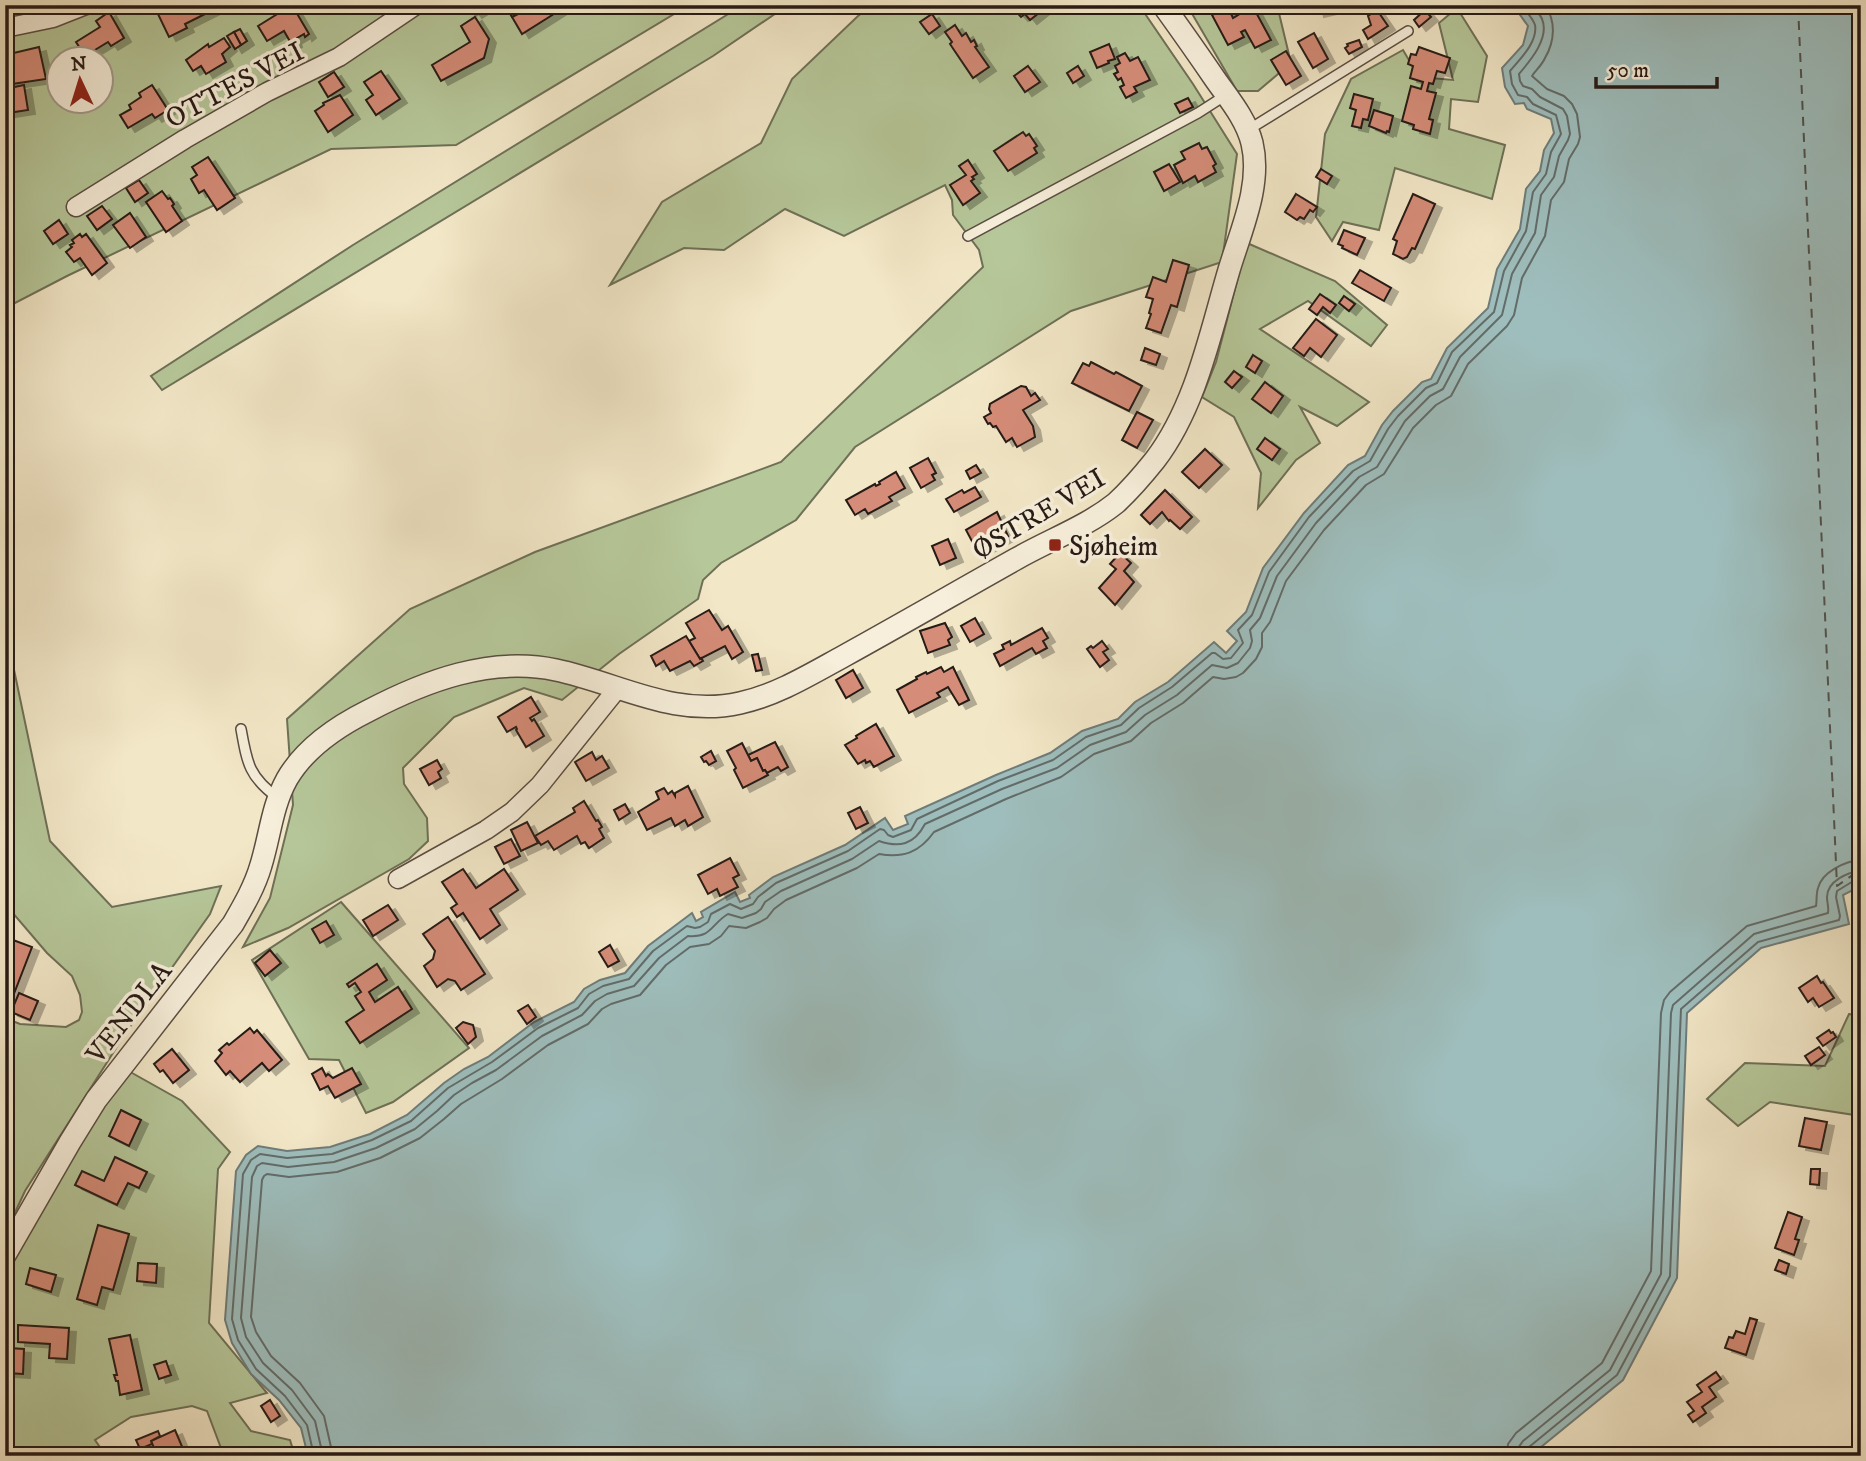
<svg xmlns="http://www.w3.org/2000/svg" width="1866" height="1461" viewBox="0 0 1866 1461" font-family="'IM FELL DW Pica',serif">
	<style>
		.green { fill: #b6c799; stroke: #6e7057; stroke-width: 2; fill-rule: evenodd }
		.water { fill: #9ebebd; stroke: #6e7c7a; stroke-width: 2 }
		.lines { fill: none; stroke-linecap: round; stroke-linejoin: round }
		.shore { stroke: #626c69; stroke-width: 2 }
		.ferry { stroke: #505350; stroke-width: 2; stroke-dasharray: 9 7; stroke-linecap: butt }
		.building { fill: #d58c78; stroke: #261a15; stroke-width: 2; filter: url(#shadow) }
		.service-casing { stroke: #594d42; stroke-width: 12 }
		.minor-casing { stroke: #594d42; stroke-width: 21 }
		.tertiary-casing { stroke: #594d42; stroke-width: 24 }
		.service { stroke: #f7efdb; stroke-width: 9 }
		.minor { stroke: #f7efdb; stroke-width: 18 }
		.tertiary { stroke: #f7efdb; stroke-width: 21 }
		.poi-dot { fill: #8f2418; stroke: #f7efdb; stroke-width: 2.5 }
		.labels { text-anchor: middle; stroke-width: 7; stroke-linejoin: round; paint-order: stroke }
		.street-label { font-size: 28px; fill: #261a15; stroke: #f7efdb }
		.poi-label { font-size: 28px; fill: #261a15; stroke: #f7efdb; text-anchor: start }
	</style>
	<defs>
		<filter id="shadow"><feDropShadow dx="7" dy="4" stdDeviation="0" flood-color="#0004"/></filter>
	</defs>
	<rect width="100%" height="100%" fill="#f2e7c7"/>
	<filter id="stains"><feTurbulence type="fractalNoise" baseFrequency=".00286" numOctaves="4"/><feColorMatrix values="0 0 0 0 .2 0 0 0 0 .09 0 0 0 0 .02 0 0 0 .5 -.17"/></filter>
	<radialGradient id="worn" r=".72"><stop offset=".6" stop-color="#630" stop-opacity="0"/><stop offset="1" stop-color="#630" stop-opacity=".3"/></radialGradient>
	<g class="green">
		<path d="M 5,5 L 689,5 L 456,145 L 331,149 L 67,276 L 9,306 L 5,311 ZM 60,60 L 102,60 L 102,102 L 60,102 Z"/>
		<path d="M 743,5 L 788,5 L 713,56 L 162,390 L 151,376 L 353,245 Z"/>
		<path d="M 873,5 L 1139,5 L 1193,84 L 1237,154 L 1222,262 L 1071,311 L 855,447 L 796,520 L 721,563 L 703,580 L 698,599 L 619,654 L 562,700 L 524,688 L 454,717 L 403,768 L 404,784 L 427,818 L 428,841 L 409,859 L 288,928 L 243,947 L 270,898 L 293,805 L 287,719 L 410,609 L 535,552 L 781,462 L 983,267 L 979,250 L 953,215 L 952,200 L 945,185 L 844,236 L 785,209 L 724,250 L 684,248 L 610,285 L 662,202 L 761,143 L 792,79 L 858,16 Z"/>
		<path d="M 1187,5 L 1277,5 L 1291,63 L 1258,91 L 1237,91 Z"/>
		<path d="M 1457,8 L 1487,56 L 1478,102 L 1451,99 L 1449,129 L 1505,145 L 1492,199 L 1395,168 L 1379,230 L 1343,222 L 1332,241 L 1316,217 L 1325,134 L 1351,79 L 1403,50 L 1419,77 L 1453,80 L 1439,23 Z"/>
		<path d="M 1247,243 L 1335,281 L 1387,325 L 1371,346 L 1308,301 L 1260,329 L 1369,402 L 1337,426 L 1300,407 L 1320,443 L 1296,460 L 1258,508 L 1261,473 L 1234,417 L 1202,397 L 1216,362 Z"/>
		<path d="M 5,627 L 50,841 L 112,907 L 221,886 L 210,914 L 127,1031 L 25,1191 L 5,1234 L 5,1018 L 20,1024 L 66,1027 L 79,1020 L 82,1012 L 80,995 L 72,976 L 47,953 L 5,904 Z"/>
		<path d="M 341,902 L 469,1048 L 393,1102 L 366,1113 L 339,1060 L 309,1059 L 252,960 Z"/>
		<path d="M 1849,1014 L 1861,1016 L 1861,1116 L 1770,1102 L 1738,1126 L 1707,1099 L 1745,1063 L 1825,1066 Z"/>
		<path d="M 125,1069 L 182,1101 L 230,1152 L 218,1169 L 209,1323 L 267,1393 L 230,1403 L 251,1431 L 290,1440 L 295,1456 L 224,1456 L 207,1411 L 192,1406 L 131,1417 L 95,1440 L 106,1456 L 5,1456 L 5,1266 Z"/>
	</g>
	<path class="water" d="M 1513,5 L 1861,5 L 1861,886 L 1843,895 L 1849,924 L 1761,948 L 1687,1013 L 1677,1278 L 1623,1380 L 1530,1456 L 308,1456 L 301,1428 L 279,1400 L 251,1374 L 232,1343 L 225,1320 L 236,1171 L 246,1155 L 258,1146 L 287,1151 L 330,1147 L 370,1134 L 407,1115 L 444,1083 L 464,1069 L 488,1057 L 534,1022 L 574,1002 L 584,989 L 600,980 L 625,973 L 648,946 L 692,913 L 696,921 L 703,917 L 701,912 L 735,892 L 740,902 L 750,898 L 749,895 L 773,877 L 845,845 L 885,818 L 893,830 L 908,824 L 905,816 L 996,775 L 1050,753 L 1082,731 L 1118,719 L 1135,702 L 1168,682 L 1214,642 L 1226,653 L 1237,641 L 1227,631 L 1246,612 L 1263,568 L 1304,513 L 1348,465 L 1365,456 L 1382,425 L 1393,411 L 1422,382 L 1431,379 L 1447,348 L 1488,308 L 1497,269 L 1520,229 L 1526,189 L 1540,171 L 1544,150 L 1554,133 L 1551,119 L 1527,109 L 1524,103 L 1515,104 L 1505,87 L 1502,68 L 1523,45 L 1528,26 Z"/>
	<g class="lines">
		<g class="shore">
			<path d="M 314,1456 L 307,1425 L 285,1396 L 256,1369 L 238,1340 L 232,1319 L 243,1174 L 251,1160 L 260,1154 L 287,1158 L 332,1154 L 372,1140 L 411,1121 L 448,1088 L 492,1062 L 538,1028 L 578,1008 L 589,994 L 603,986 L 629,979 L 653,951 L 687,926 L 695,928 L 700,927 L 708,922 L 711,914 L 730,904 L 741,909 L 753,904 L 758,897 L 776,883 L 848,851 L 880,829 L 884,830 L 888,835 L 893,837 L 911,830 L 917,819 L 998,781 L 1053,760 L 1086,737 L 1121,725 L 1139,708 L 1172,687 L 1212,653 L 1215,653 L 1223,659 L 1231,658 L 1243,643 L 1238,630 L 1252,615 L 1269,572 L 1309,517 L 1353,471 L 1370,461 L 1388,429 L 1398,416 L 1426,388 L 1437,383 L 1452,352 L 1494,312 L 1504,271 L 1526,231 L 1533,192 L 1546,174 L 1551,152 L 1561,134 L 1556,115 L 1533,104 L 1527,97 L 1518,95 L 1512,84 L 1510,71 C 1520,59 1538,42 1535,25 C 1533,18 1525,11 1522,5"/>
			<path d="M 323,1456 L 315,1421 L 292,1390 L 263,1363 L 246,1337 L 241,1318 L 252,1177 L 257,1166 L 262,1163 L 288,1167 L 334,1162 L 376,1148 L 415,1129 L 437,1111 L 454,1095 L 472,1083 L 496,1070 L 542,1036 L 582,1015 L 595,1001 L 607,994 L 634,986 L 659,958 L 688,936 C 712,938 711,924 728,914 L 742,918 L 756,913 L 761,909 L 765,902 L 781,891 L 852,859 L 879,841 C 899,848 914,845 925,824 L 1002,789 L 1057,768 L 1090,745 L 1126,732 L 1145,715 L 1177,695 L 1212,665 L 1227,668 L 1238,663 L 1250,648 L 1252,641 L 1250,630 L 1260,618 L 1277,576 L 1316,523 L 1359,477 L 1377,467 L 1405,421 L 1430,396 L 1443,389 L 1460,357 L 1502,315 L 1512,274 L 1535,233 L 1541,195 L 1554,177 L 1559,156 L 1568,140 L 1570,134 L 1567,116 L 1563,109 L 1540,97 L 1532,89 L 1523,86 L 1520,81 L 1519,74 C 1530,61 1550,38 1542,19 C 1540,14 1535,10 1532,5"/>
			<path d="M 333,1456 L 324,1416 L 300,1383 L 271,1356 L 256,1332 L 251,1317 L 262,1180 L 264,1176 L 267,1174 L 289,1177 L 337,1172 L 380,1158 L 420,1138 L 444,1119 L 461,1104 L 502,1079 L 548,1045 L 588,1024 L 602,1009 L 611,1004 L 640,995 L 666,965 L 690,947 L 709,944 L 721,936 L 729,926 L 746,928 L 760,922 L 767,918 L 774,909 L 786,900 L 857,868 L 879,854 C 903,858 919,853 934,832 L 1006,799 L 1061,777 L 1094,754 L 1131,741 L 1151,723 L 1183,703 L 1213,677 L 1224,679 L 1236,677 L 1243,673 L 1256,659 L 1262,647 L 1262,633 L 1270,622 L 1286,581 L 1324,530 L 1366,485 L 1384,474 L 1413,428 L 1436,405 L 1451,396 L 1468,364 L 1507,326 L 1514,315 L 1522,278 L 1545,236 L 1551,200 L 1564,182 L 1569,159 L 1578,144 L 1580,137 L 1577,114 L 1572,104 L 1564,96 L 1547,89 L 1532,76 C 1536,70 1542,65 1545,58 C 1555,41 1556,21 1545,5"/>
			<path d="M 1507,1456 L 1508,1444 L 1516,1433 L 1602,1363 L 1651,1271 L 1661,1013 L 1664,1000 L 1670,992 L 1747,926 L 1816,906 C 1817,901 1816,894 1818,888 C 1822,872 1845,861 1861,860"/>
			<path d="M 1517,1456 L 1518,1448 L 1523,1441 L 1610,1370 L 1661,1274 L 1671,1013 L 1673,1005 L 1754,934 L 1828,913 C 1829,907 1827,903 1827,897 C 1827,881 1848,872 1861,871"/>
			<path d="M 1526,1456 L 1529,1447 L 1617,1375 L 1670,1276 L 1681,1009 L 1758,942 L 1839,920 L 1840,916 L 1836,897 L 1837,891 L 1855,880 L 1861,880"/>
		</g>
		<path class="ferry" d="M 1798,5 L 1837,886 L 1861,869"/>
	</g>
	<g class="building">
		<path d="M 171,5 L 223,5 L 185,24 L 187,28 L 169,37 L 157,12 Z"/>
		<path d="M 292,5 L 309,34 L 305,37 L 304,34 L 294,40 L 295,43 L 292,45 L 284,31 L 267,41 L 258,26 Z"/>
		<path d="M 465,5 L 481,5 L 483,9 L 475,14 L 472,10 L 469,12 Z"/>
		<path d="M 501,5 L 521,5 L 524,10 L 512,17 L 507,9 L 504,11 Z"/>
		<path d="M 536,5 L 564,5 L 565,7 L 522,34 L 512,17 Z"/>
		<path d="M 1049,5 L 1030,20 L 1025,14 L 1021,17 L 1011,6 Z"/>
		<path d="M 1249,5 L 1252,5 L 1271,40 L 1255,48 L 1245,30 L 1241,32 L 1244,37 L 1228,45 L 1212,15 L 1228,7 L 1233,18 L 1238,15 L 1236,13 Z"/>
		<path d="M 1315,5 L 1329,5 L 1330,10 L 1317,13 Z"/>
		<path d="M 1377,10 L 1388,26 L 1368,39 L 1363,30 L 1371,25 L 1368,16 Z"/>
		<path d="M 1425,10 L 1431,17 L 1419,27 L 1414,20 Z"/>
		<path d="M 109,12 L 124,38 L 111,46 L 108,42 L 85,56 L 76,42 L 100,27 L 96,21 Z"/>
		<path d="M 932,14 L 940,26 L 929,34 L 920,22 Z"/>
		<path d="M 475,17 L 489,39 L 484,58 L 441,81 L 432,65 L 470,42 L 461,26 Z"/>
		<path d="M 955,25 L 962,36 L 966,33 L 971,42 L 974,40 L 977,46 L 975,47 L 989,67 L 973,78 L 954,50 L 950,44 L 952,42 L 945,32 Z"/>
		<path d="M 240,29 L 247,41 L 241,45 L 234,32 Z"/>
		<path d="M 234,32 L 241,45 L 235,49 L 227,36 Z"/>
		<path d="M 1314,33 L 1328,59 L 1313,68 L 1298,42 Z"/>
		<path d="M 224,38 L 230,47 L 222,54 L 226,62 L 206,74 L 201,66 L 193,71 L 186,60 L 208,44 L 209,47 Z"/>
		<path d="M 1359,40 L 1362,47 L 1349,54 L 1345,48 L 1348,46 L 1347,44 Z"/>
		<path d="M 1109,44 L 1115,59 L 1108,61 L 1109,63 L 1097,68 L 1090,52 Z"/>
		<path d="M 39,47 L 46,79 L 5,85 L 5,55 Z"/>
		<path d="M 1419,47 L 1450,58 L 1445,73 L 1437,71 L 1433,84 L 1429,83 L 1427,91 L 1436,93 L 1429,119 L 1433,120 L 1430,134 L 1413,129 L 1414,125 L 1402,121 L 1411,86 L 1421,89 L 1423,82 L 1410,78 L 1413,66 L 1408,64 L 1411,54 L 1416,55 Z"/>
		<path d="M 1286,51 L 1301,76 L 1286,85 L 1271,60 Z"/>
		<path d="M 1125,53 L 1130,61 L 1138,57 L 1150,80 L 1134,87 L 1137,92 L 1126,98 L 1120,87 L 1124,85 L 1121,78 L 1118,80 L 1114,74 L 1118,72 L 1115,66 L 1120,63 L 1117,57 Z"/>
		<path d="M 1028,66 L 1040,82 L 1025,92 L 1014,76 Z"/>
		<path d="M 1078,66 L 1084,76 L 1073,83 L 1067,73 Z"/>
		<path d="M 381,71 L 400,99 L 376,115 L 366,100 L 373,95 L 364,82 Z"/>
		<path d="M 334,72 L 344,87 L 328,97 L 319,82 Z"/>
		<path d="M 24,85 L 28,110 L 8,113 L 5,89 Z"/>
		<path d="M 152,85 L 168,110 L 155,118 L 152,114 L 128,128 L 120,115 L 131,109 L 129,105 L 141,97 L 139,93 Z"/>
		<path d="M 1354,94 L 1373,99 L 1368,120 L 1363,119 L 1361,128 L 1352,126 L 1356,110 L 1350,108 Z"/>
		<path d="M 340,95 L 353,115 L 328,132 L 315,111 L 324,105 L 323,103 Z"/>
		<path d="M 1188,98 L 1193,107 L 1180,113 L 1175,104 Z"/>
		<path d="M 1374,110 L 1393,116 L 1389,132 L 1387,131 L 1386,133 L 1369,126 Z"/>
		<path d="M 1023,132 L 1026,136 L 1029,134 L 1037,146 L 1034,148 L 1037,153 L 1008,171 L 994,151 Z"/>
		<path d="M 1199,143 L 1202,149 L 1207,147 L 1216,164 L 1213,166 L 1216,172 L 1198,182 L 1195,176 L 1183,183 L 1174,165 L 1185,159 L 1181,152 Z"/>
		<path d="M 208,157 L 235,198 L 217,210 L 204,190 L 199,193 L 191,179 L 197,175 L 192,167 Z"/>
		<path d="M 968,160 L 977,174 L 972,177 L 974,179 L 971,181 L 980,193 L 963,205 L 950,185 L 966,175 L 959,166 Z"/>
		<path d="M 1169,164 L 1180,182 L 1164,191 L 1154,172 Z"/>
		<path d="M 1321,169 L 1332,176 L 1327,184 L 1316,177 Z"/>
		<path d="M 139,180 L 148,193 L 135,202 L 126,188 Z"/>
		<path d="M 162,191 L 168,199 L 170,198 L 174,204 L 172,206 L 182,221 L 166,232 L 146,202 Z"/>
		<path d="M 1296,194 L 1317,207 L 1313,212 L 1310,210 L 1304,219 L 1300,217 L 1297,220 L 1285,212 Z"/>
		<path d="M 1413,194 L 1435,204 L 1415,249 L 1412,248 L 1407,257 L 1403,259 L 1393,254 L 1397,241 L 1393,239 Z"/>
		<path d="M 102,206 L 112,219 L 97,230 L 87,216 Z"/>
		<path d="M 130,213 L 146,237 L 130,248 L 113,225 Z"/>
		<path d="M 59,220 L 68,234 L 53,244 L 44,231 Z"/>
		<path d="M 1344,230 L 1365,238 L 1357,255 L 1342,248 L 1343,246 L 1338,244 Z"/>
		<path d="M 80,234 L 82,237 L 86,234 L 107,263 L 92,275 L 80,258 L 74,262 L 66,252 L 72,247 L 70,245 L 74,243 L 72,240 Z"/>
		<path d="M 1173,260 L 1189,265 L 1177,307 L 1171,305 L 1161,333 L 1146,328 L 1151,314 L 1149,313 L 1153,299 L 1146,297 L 1153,277 L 1166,282 Z"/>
		<path d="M 1360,270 L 1391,288 L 1384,301 L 1352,283 Z"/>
		<path d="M 1320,294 L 1336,305 L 1330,313 L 1323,307 L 1317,315 L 1309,309 Z"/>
		<path d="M 1344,296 L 1355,304 L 1349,311 L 1339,303 Z"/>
		<path d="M 1316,319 L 1337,335 L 1321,357 L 1310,348 L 1304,356 L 1293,348 Z"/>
		<path d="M 1145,348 L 1160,354 L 1156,365 L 1141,360 Z"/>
		<path d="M 1253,355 L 1262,361 L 1255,373 L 1246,367 Z"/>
		<path d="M 1091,362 L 1114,374 L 1116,372 L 1142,386 L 1129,411 L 1072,383 L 1083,363 L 1089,366 Z"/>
		<path d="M 1234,371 L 1242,377 L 1232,388 L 1225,382 Z"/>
		<path d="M 1265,382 L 1283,396 L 1271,413 L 1252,399 Z"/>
		<path d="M 1021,386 L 1026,387 L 1031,396 L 1035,393 L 1040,400 L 1023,410 L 1033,426 L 1035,437 L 1017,447 L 1012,438 L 1006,442 L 996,426 L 993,427 L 990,423 L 988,424 L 984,417 L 991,413 L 989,409 L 990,404 Z"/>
		<path d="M 1137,412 L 1153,420 L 1137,448 L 1122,440 Z"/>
		<path d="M 1265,438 L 1280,449 L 1272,460 L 1257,449 Z"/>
		<path d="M 1205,449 L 1222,465 L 1199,488 L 1182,472 Z"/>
		<path d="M 928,458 L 936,473 L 932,475 L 935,480 L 921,488 L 910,468 Z"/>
		<path d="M 976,465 L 981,473 L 970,479 L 966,471 Z"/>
		<path d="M 896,472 L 905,488 L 889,497 L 892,501 L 868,514 L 865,509 L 855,515 L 846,500 L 875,484 L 876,486 L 880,484 L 879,482 Z"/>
		<path d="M 975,487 L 981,497 L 954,512 L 946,499 L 962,490 L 964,493 Z"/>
		<path d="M 1165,490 L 1192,517 L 1180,529 L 1170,520 L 1169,521 L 1162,512 L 1150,524 L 1141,515 Z"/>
		<path d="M 997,512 L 1008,536 L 985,549 L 981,544 L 975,547 L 966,530 Z"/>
		<path d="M 948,539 L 956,558 L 940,565 L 932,546 Z"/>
		<path d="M 1120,553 L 1131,563 L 1124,571 L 1134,582 L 1115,605 L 1099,588 L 1116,569 L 1110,564 Z"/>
		<path d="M 709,610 L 722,630 L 728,626 L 743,652 L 732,659 L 725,646 L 700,659 L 689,641 L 695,638 L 686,623 Z"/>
		<path d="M 975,618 L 984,634 L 970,642 L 961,626 Z"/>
		<path d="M 945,623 L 952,637 L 948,640 L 950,645 L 928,653 L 920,631 Z"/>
		<path d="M 1042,628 L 1048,638 L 1043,641 L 1047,648 L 1036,654 L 1032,648 L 1000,666 L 994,654 L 1004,649 L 1002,645 L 1010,641 L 1011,645 Z"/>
		<path d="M 686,636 L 700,659 L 701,658 L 703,661 L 694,666 L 690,661 L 670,671 L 664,661 L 656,666 L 651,656 Z"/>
		<path d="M 1102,641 L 1108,649 L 1103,652 L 1109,660 L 1100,667 L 1087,649 L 1091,646 L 1093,648 Z"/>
		<path d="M 758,654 L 762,670 L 756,671 L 752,655 Z"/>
		<path d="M 941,667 L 944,672 L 953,667 L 969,700 L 959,705 L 948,687 L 937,693 L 940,697 L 909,713 L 897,690 L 917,679 L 916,677 L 926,672 L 927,674 Z"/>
		<path d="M 853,670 L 863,688 L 846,698 L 836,680 Z"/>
		<path d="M 531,697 L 540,712 L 530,718 L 532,721 L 534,719 L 544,736 L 526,747 L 516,730 L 517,729 L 516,727 L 507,732 L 498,717 Z"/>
		<path d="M 876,724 L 894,756 L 874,767 L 870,761 L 866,763 L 865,760 L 858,764 L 845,745 L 857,738 L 856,736 Z"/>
		<path d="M 775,742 L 788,767 L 781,771 L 778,767 L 767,773 L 765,770 L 763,771 L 757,758 L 751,761 L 748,755 Z"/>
		<path d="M 742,743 L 751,761 L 757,758 L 763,771 L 765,770 L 768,775 L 743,788 L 734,770 L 736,768 L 727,751 Z"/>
		<path d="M 711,751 L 716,761 L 709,765 L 706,761 L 704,762 L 701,757 Z"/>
		<path d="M 592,752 L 596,760 L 602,756 L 609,768 L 586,781 L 575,762 Z"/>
		<path d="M 437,760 L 442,769 L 438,772 L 441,778 L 429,785 L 420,769 Z"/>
		<path d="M 688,786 L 703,817 L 688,826 L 685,820 L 675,826 L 671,818 L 647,830 L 638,812 L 659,799 L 656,792 L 664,788 L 668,794 L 672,791 L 675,796 L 675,793 Z"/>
		<path d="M 584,801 L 596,821 L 598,820 L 602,827 L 599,829 L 604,838 L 589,848 L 585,842 L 581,844 L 577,836 L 554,850 L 548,841 L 541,845 L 535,836 L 575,812 L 573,808 Z"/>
		<path d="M 625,804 L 630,813 L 619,820 L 614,810 Z"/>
		<path d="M 860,807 L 868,823 L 856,829 L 848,813 Z"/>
		<path d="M 527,822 L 538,843 L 521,851 L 511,830 Z"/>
		<path d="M 511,839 L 520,856 L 504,864 L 495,847 Z"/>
		<path d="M 730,858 L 739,875 L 733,878 L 738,887 L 720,896 L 717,889 L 708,894 L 698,875 Z"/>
		<path d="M 463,869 L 476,888 L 504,869 L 518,890 L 490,909 L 500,925 L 480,939 L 463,913 L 457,917 L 451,908 L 457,904 L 442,882 Z"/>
		<path d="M 388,905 L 398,920 L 373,936 L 363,920 Z"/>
		<path d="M 448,917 L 485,974 L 461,990 L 455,981 L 448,979 L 437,987 L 424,966 L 433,959 L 435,951 L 423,934 Z"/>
		<path d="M 326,921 L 334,935 L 320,943 L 312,929 Z"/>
		<path d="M 5,937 L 32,947 L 10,1004 L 5,1002 Z"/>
		<path d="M 610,945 L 619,961 L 608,967 L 599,952 Z"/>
		<path d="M 270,950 L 281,963 L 265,976 L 255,963 Z"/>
		<path d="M 377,964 L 387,980 L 369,992 L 375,1002 L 398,987 L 412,1009 L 360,1043 L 346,1022 L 364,1010 L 355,996 L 361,992 L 355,983 L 349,987 L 347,984 Z"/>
		<path d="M 1817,976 L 1821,983 L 1823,982 L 1834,998 L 1819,1007 L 1813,998 L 1808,1002 L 1799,988 Z"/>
		<path d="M 19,993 L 38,1001 L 30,1020 L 11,1012 Z"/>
		<path d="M 528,1005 L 536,1017 L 527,1024 L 518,1011 Z"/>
		<path d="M 463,1022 L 473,1025 L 476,1037 L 468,1044 L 456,1028 Z"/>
		<path d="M 250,1028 L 254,1033 L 257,1030 L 282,1060 L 269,1071 L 262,1063 L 240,1082 L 230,1071 L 226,1075 L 215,1061 L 222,1053 L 219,1050 L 227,1043 L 229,1045 Z"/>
		<path d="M 1829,1030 L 1831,1033 L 1833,1032 L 1836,1037 L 1823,1046 L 1817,1038 Z"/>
		<path d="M 1819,1047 L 1825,1055 L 1811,1065 L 1805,1056 Z"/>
		<path d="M 172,1049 L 189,1070 L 173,1083 L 163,1070 L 160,1072 L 154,1064 Z"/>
		<path d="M 322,1068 L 326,1076 L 328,1074 L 333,1078 L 352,1068 L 361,1084 L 335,1098 L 328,1086 L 320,1090 L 312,1074 Z"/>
		<path d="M 121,1110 L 141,1120 L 129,1146 L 109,1136 Z"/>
		<path d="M 1805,1118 L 1827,1122 L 1821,1150 L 1799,1146 Z"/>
		<path d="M 115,1157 L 147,1172 L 139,1188 L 128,1183 L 117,1205 L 75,1185 L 82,1171 L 104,1181 Z"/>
		<path d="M 1811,1169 L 1820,1169 L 1819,1185 L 1810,1184 Z"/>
		<path d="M 1788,1212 L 1802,1217 L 1795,1239 L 1799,1240 L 1794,1255 L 1775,1248 Z"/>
		<path d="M 98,1225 L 129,1234 L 113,1290 L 102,1287 L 97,1305 L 77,1299 Z"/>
		<path d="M 1779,1260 L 1789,1264 L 1786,1274 L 1775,1270 Z"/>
		<path d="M 138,1263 L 157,1264 L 156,1283 L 137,1281 Z"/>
		<path d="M 30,1268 L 56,1275 L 51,1292 L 26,1284 Z"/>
		<path d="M 1750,1318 L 1757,1320 L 1746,1355 L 1725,1348 L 1729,1337 L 1733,1338 L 1736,1331 L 1745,1334 Z"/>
		<path d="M 18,1325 L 69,1328 L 67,1359 L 49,1358 L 50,1344 L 18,1342 Z"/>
		<path d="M 130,1335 L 142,1390 L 120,1395 L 118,1381 L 116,1381 L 114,1375 L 117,1375 L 109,1339 Z"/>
		<path d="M 9,1348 L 24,1349 L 23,1374 L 7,1373 Z"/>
		<path d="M 166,1361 L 171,1375 L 159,1379 L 154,1365 Z"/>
		<path d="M 1716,1372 L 1721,1379 L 1709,1387 L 1716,1397 L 1702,1407 L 1706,1413 L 1693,1422 L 1688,1415 L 1694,1411 L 1687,1402 L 1702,1392 L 1697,1385 Z"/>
		<path d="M 270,1400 L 280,1416 L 271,1422 L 261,1406 Z"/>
		<path d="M 175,1430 L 186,1456 L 157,1455 L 151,1441 Z"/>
		<path d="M 158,1431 L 160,1436 L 151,1441 L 152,1444 L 140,1449 L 136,1440 Z"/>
	</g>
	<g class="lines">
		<defs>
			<g id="service">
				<path d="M 1248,130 L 1408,31"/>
				<path d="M 968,236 L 1198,113 L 1226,95"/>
				<path d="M 241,729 C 247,763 249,777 278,798"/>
			</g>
			<g id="minor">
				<path d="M 5,28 L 53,18 L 86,5"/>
				<path d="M 76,207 L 185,139 L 267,92 L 339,57 L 416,5"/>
				<path d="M 398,879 L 486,830 L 512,812 L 540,785 L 617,689"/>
			</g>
			<path id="tertiary" d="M 5,1255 L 70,1142 L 96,1100 L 233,924 C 244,905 255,886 261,865 C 270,836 272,806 287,779 C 305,748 336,727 368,711 C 425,681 491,656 556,670 C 618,683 674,718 740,703 C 777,695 811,674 844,656 C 902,624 959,591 1016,559 C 1049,540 1086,527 1116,503 C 1130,490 1143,475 1155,460 C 1196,406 1210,334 1229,270 C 1241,230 1262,185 1252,143 C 1246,119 1229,99 1215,79 C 1198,54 1181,30 1163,5"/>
		</defs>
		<use href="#service" class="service-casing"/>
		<use href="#minor" class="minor-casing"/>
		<use href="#tertiary" class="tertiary-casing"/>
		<use href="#service" class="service"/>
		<use href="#minor" class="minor"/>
		<use href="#tertiary" class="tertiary"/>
	</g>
	<rect class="poi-dot" x="1048" y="538" width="14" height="14" rx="3.5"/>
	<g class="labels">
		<g class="street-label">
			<text transform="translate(234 84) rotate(-28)" y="10">OTTES VEI</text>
			<text transform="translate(1038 513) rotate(-31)" y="10">ØSTRE VEI</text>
			<text transform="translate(128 1012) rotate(-52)" y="10">VENDLA</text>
		</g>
		<g class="poi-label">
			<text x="1069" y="555">Sjøheim</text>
		</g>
	</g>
	<rect width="1866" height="1461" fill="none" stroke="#f2e7c7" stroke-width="28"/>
	<rect x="7" y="7" width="1852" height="1447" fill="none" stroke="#261a15" stroke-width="3.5"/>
	<rect x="14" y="14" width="1838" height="1433" fill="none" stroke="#261a15" stroke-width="2"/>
	<g transform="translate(80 80) rotate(356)"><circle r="33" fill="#f7efdb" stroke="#a39a8c" stroke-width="2"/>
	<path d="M0-5L12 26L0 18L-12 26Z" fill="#8f2418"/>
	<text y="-10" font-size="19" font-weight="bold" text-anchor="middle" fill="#261a15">N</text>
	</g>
	<path d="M1596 77v10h121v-10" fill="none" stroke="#261a15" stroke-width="3.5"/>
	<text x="1607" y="77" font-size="21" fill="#261a15" stroke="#f7efdb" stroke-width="5" paint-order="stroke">50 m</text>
	<rect width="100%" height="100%" filter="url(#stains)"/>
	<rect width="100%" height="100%" fill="url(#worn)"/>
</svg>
